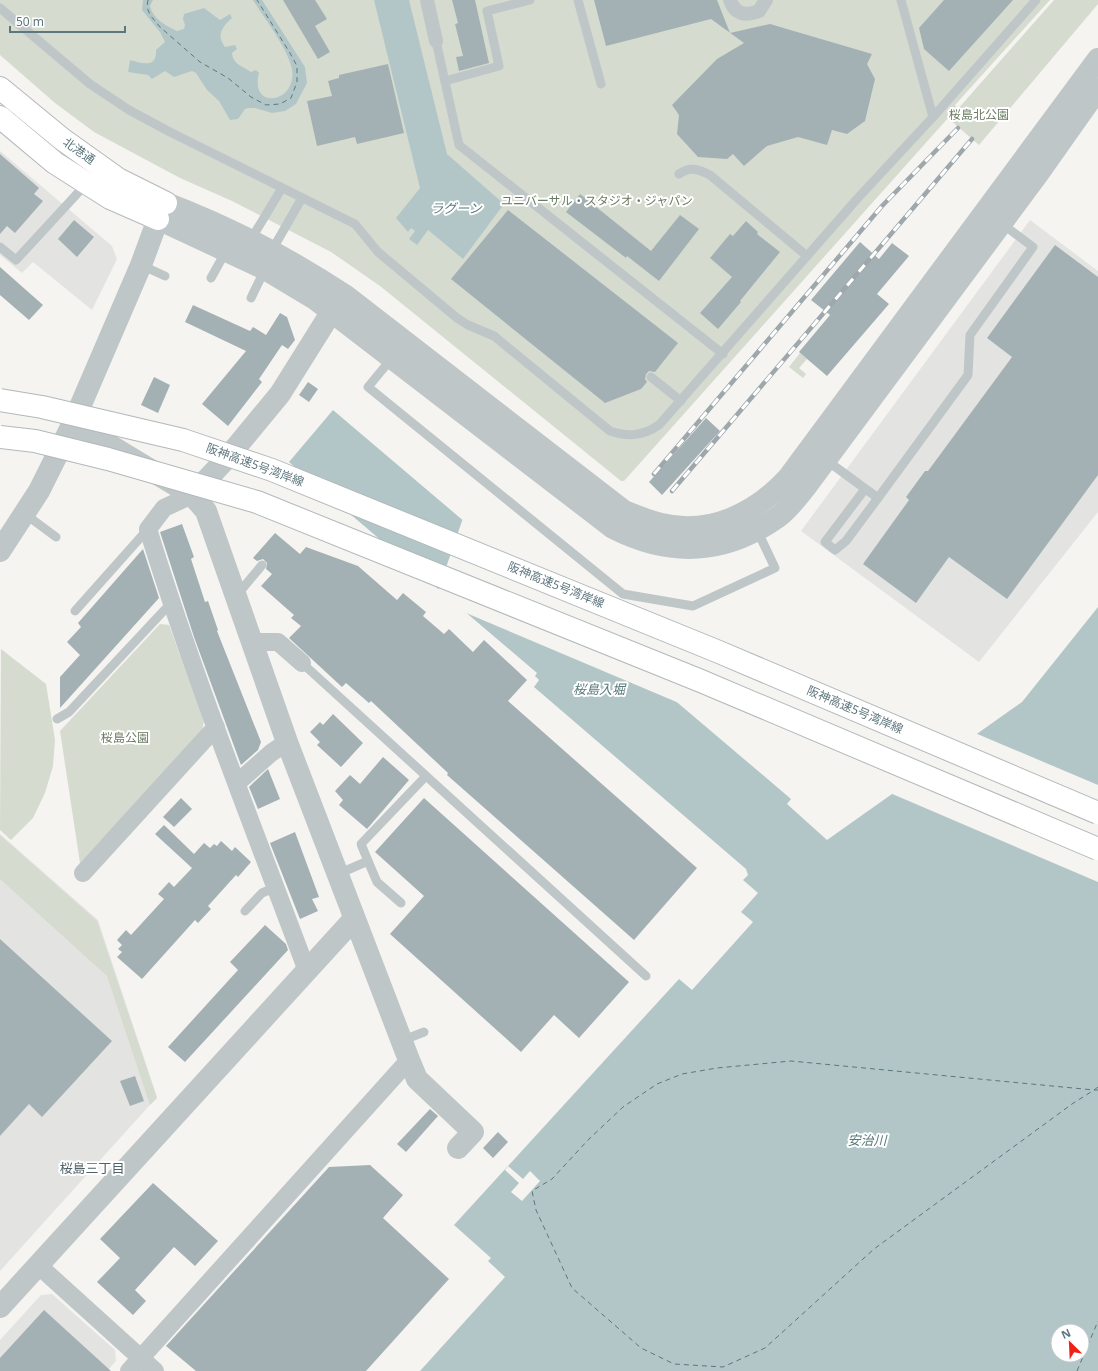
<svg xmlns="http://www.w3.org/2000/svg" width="1098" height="1371" viewBox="0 0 1098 1371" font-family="'Noto Sans','Noto Sans JP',sans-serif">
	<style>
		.built { fill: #e3e4e2 }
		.green { fill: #d6dbd0 }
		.water { fill: #b3c6c7; fill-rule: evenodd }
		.pier { fill: #f5f4f1 }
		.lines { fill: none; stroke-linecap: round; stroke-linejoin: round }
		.ferry { stroke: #58787b; stroke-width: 1; stroke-dasharray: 5 4; stroke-linecap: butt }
		.building { fill: #a4b1b4 }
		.primary-casing { stroke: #b3b9bc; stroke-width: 24 }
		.service { stroke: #bfc6c8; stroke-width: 9 }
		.pedestrian { stroke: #bfc6c8; stroke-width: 14 }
		.minor { stroke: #bfc6c8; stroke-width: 18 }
		.tertiary { stroke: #bfc6c8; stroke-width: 22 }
		.primary { stroke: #fff; stroke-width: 22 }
		.rail-casing { stroke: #9ea8ac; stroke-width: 4.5 }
		.rail { stroke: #fff; stroke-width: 3; stroke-dasharray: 9; stroke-linecap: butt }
		.motorway-bridge-casing { stroke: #b2b8ba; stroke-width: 24; stroke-linecap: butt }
		.motorway-bridge { stroke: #fff; stroke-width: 22 }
		.labels { text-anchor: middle; stroke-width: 4; stroke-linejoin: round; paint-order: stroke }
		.park-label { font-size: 12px; fill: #6b7b61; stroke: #fff }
		.street-label { font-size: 12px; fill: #5e777e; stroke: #fff }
		.water-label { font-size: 13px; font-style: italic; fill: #58787b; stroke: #fff }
		.neighbourhood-label { font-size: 13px; fill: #506369; stroke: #fff }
	</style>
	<rect width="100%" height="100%" fill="#f5f4f1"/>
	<g class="built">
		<path d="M 0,151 L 112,246 L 117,259 L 92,310 L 33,262 L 22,273 L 0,255 Z"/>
		<path d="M 1030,220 L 1098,271 L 1098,512 L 979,662 L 801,531 Z"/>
		<path d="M 0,834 L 98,920 L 157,1097 L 0,1271 Z"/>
		<path d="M 52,1294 L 115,1350 L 116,1361 L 107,1371 L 0,1371 L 0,1340 L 41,1295 Z"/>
	</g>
	<g class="green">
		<path d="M 0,0 L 1050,0 L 955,105 L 957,108 L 624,481 L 621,481 L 380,286 L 331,252 L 232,201 L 180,178 L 94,132 L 55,103 L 0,55 Z"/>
		<path d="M 1054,0 L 1098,0 L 1098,4 L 979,145 L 949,119 Z"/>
		<path d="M 800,353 L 807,359 L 799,368 L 806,374 L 803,378 L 789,367 Z"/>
		<path d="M 160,624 L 169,625 L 204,721 L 202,731 L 80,863 L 60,731 Z"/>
		<path d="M 1,649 L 46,684 L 55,740 L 53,766 L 45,793 L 33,818 L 11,840 L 0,830 Z"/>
		<path d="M 0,835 L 97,921 L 157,1098 L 150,1105 L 107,976 L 0,879 Z"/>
	</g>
	<g class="water">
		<path d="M 143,0 L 153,0 L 150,6 C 153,19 166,26 177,31 L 184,29 L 185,25 L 183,19 L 184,14 L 204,8 L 220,20 L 230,14 L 232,18 C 222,27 216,35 225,47 L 235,45 L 237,49 L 232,53 C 233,65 243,66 251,72 L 256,70 L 259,73 C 249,110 297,104 292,70 C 289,50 264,18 253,0 L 262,0 L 305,67 L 307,83 L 296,104 L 285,111 L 272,113 L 255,108 L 248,108 L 245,109 L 238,119 L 230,120 L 219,101 L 207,90 L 196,73 L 192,71 L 174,77 L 165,71 L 152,79 L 148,75 L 128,72 L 130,60 C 141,63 157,69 156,50 L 165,42 L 160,32 L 142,10 Z"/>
		<path d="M 374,0 L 409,0 L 447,154 L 504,204 L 463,259 L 428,230 L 417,245 L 409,239 L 415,231 L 411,228 L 408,232 L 396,218 L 420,188 Z"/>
		<path d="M 333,410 L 791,799 L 787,804 L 827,840 L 1022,702 L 1098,607 L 1098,1371 L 420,1371 L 505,1277 L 488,1261 L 491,1258 L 454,1225 L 679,979 L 692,990 L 753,922 L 741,912 L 758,893 L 743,880 L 748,875 L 746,869 L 534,687 L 539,680 L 535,676 L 537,673 L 289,462 ZM 1058,1331 L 1082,1331 L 1082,1355 L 1058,1355 Z"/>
	</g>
	<g class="pier">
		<path d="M 463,518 L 581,617 L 686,706 L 459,610 L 438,591 Z"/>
		<path d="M 975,733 L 1098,785 L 1098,882 L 890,793 Z"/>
		<path d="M 508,1166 L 523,1179 L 530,1171 L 540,1181 L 522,1201 L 511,1192 L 519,1183 L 505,1170 Z"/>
	</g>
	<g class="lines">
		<g class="ferry">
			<path d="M 148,0 L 147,7 L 150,15 L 160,27 L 200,62 L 228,78 L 251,97 L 266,105 L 280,104 L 291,98 L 297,82 L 297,66 L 290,53 L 257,0"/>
			<path d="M 1098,1087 L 1094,1090 L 1072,1104 L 874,1249 L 765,1348 L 723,1367 L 674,1364 L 641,1348 L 572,1288 L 536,1210 L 532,1191 L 552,1179 L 588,1140 L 623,1107 L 657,1084 L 682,1074 L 717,1068 L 791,1061 L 1094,1090 L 1098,1090"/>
			<path d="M 1077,1371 L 1098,1321"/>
		</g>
	</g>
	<g class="building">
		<path d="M 283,0 L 315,0 L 327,19 L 315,26 L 330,52 L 318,59 Z"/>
		<path d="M 452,0 L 475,0 L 489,63 L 459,71 L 456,57 L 463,56 L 455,24 L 458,23 Z"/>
		<path d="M 594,0 L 717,0 L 730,33 L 770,24 L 872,54 L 867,64 L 875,79 L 865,121 L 847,134 L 832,130 L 827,145 L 798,137 L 767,146 L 744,166 L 733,154 L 727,159 L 698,157 L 677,134 L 679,115 L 672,105 L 717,59 L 744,43 L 711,19 L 606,46 Z"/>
		<path d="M 944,0 L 1013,0 L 949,71 L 924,49 L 919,28 Z"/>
		<path d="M 388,64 L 404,133 L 357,144 L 355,137 L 317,146 L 307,101 L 332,96 L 328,81 L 339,78 L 339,75 Z"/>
		<path d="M 0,154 L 39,188 L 34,194 L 43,201 L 15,233 L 7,226 L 0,234 Z"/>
		<path d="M 580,194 L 651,251 L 680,215 L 699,229 L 659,281 L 627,256 L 626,258 L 566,212 Z"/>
		<path d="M 508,210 L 678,343 L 655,372 L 649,371 L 646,374 L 645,379 L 647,382 L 641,389 L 605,403 L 451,279 Z"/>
		<path d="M 74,220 L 94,237 L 77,257 L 58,239 Z"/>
		<path d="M 746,221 L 758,232 L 757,234 L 780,252 L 740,301 L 741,302 L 718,329 L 700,313 L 732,277 L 710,258 L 730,234 L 733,236 Z"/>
		<path d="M 860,242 L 879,259 L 892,243 L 909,256 L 877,294 L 889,304 L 827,376 L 799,352 L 830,315 L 811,300 Z"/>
		<path d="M 1055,245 L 1098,277 L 1098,475 L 1007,599 L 949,557 L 916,603 L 863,564 L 909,500 L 906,497 L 925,471 L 928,471 L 1012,357 L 987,338 Z"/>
		<path d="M 0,267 L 43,305 L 29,320 L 0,295 Z"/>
		<path d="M 193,305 L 250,331 L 253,327 L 266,335 L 280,313 L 287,317 L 295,340 L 288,349 L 282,345 L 259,379 L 262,382 L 228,426 L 202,404 L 246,351 L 185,322 Z"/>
		<path d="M 154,377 L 170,385 L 158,413 L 141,405 Z"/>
		<path d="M 308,382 L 318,389 L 309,402 L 299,395 Z"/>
		<path d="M 706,418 L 720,431 L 662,495 L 649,482 Z"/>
		<path d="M 182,524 L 194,557 L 191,559 L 205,602 L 208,601 L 218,630 L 217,631 L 261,742 L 258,750 L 241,765 L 194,637 L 160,532 Z"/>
		<path d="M 275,533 L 300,554 L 306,547 L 358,566 L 397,600 L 403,593 L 426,612 L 423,616 L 444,634 L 449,629 L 473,652 L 484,640 L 527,680 L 508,701 L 697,868 L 634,940 L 447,775 L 448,773 L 371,701 L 369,703 L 346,683 L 342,687 L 289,638 L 301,626 L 291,618 L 294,615 L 261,586 L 272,574 L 266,569 L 267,563 L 263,559 L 257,561 L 253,558 Z"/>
		<path d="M 143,549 L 159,598 L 60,708 L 60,677 L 80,655 L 67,642 L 81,627 L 78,623 Z"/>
		<path d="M 333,714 L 363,743 L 341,767 L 317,745 L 320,742 L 310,732 L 320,722 L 323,725 Z"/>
		<path d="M 383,757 L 409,780 L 367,829 L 339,805 L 343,800 L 335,791 L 350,775 L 360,784 Z"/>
		<path d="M 268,769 L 280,799 L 258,809 L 249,787 Z"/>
		<path d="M 181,798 L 192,809 L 174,827 L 163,817 Z"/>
		<path d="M 424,798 L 629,982 L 579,1038 L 554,1015 L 521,1052 L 390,934 L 424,896 L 375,852 Z"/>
		<path d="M 164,825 L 194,854 L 204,843 L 210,848 L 214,844 L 217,846 L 221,841 L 232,851 L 235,847 L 251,862 L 238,877 L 236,875 L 208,906 L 211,909 L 198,923 L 195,920 L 142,979 L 117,957 L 122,952 L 118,949 L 122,945 L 117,940 L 126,930 L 131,935 L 164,899 L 158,894 L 169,882 L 174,887 L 192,868 L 155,834 Z"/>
		<path d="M 295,832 L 319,897 L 312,899 L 318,911 L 300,919 L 270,843 Z"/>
		<path d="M 265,925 L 286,944 L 288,950 L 185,1062 L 168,1047 L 238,970 L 230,962 Z"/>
		<path d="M 0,939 L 112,1041 L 42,1117 L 29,1104 L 0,1136 Z"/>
		<path d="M 135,1076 L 144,1101 L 130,1106 L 120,1081 Z"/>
		<path d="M 430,1109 L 438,1116 L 406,1152 L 397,1144 Z"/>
		<path d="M 498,1132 L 508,1142 L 493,1158 L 483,1148 Z"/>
		<path d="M 370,1165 L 403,1195 L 383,1218 L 449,1279 L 366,1371 L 196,1371 L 166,1346 L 329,1167 Z"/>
		<path d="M 153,1183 L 218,1241 L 195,1266 L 174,1247 L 135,1290 L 146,1301 L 133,1315 L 97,1282 L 120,1258 L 100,1239 Z"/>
		<path d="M 44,1310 L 111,1371 L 0,1371 L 0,1358 Z"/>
	</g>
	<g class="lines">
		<defs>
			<g id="primary">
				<path d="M 0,88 L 62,139 L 118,179 L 166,203"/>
				<path d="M 0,117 L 55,163 L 110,198 L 158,219"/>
			</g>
		</defs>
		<use href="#primary" class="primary-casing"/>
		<g class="service">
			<path d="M 578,0 L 601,84"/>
			<path d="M 901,0 L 933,117"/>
			<path d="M 0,8 L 90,84 L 129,110 L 170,132 L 355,224 L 378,252 L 457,318 L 468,325 L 494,336 L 610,431 C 628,437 643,436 659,425 L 857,199 L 933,117 L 1036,0"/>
			<path d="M 436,41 L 459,145 L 723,354"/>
			<path d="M 445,81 L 499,66 L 487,11 L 530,0"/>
			<path d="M 679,174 C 690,166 698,169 710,175 L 807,256"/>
			<path d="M 250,241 L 282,188"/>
			<path d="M 0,247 L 16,260 L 87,183"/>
			<path d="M 271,252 L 302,198"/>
			<path d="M 141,265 L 165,276"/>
			<path d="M 211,278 L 226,251"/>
			<path d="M 251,298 L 265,269"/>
			<path d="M 392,358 L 368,387 L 623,594 L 693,606 L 775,568 L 757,530"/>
			<path d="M 651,377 L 681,401"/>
			<path d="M 826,460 L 878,498"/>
			<path d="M 865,489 L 825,542 L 835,550 L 846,541 L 878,498 L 968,375 L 970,335 L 1033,247 L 1001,223"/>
			<path d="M 25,514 L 56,537"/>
			<path d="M 237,595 L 262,565"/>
			<path d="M 75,611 L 148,529"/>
			<path d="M 302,663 L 646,976"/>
			<path d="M 57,719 L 69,712 L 171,603"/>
			<path d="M 368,861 L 377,882 L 401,903"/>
			<path d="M 338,874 L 368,861 L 361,844 L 426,776"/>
			<path d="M 245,911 L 262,893 L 276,887"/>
			<path d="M 401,1041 L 424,1032"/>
		</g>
		<g class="pedestrian">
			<path d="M 427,0 L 436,41"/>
			<path d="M 730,0 C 735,15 746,16 759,11 L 766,0"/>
		</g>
		<g class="minor">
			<path d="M 192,495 L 164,508 L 148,529 C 194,678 252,824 307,971"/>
			<path d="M 252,642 L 278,642 L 302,663"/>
			<path d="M 237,783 L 271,753 L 287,742"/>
			<path d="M 83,873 L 216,727"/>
			<path d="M 38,1265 L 155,1371"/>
			<path d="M 129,1371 L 409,1060"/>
		</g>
		<g class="tertiary">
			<path d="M 158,219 L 265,269 L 315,299 L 613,528 C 670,557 725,555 778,517 C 788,510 797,498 805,488 L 1038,174 L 1098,89"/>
			<path d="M 73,423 L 192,495 L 206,511 L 287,742 L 409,1060 L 417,1079 L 473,1132 L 458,1148"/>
			<path d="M 192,495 L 228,457 L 280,394 L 332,311 L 343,300"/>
			<path d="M 0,551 L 39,491 L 73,423 L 141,265 L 158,219 L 166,203 C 229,227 290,259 346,296 L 624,511 C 636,516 649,521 661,524 C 710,536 756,513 788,478 L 1098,59"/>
			<path d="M 0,1307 L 354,919"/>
		</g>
		<use href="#primary" class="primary"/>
		<defs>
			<g id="rail">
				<path d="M 654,474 L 882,206 L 958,128"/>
				<path d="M 672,491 L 972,139"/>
			</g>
		</defs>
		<use href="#rail" class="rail-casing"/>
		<use href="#rail" class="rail"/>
		<defs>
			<g id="motorway-bridge">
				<path d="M 0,400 L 42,407 L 183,440 L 272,470 L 719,652 L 1098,813"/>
				<path d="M 0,437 L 35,441 L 108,459 L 257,502 L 701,681 L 1098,849"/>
			</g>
		</defs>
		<use href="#motorway-bridge" class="motorway-bridge-casing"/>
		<use href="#motorway-bridge" class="motorway-bridge"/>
	</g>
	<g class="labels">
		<g class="park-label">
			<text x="979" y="119">桜島北公園</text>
			<text x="597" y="205">ユニバーサル・スタジオ・ジャパン</text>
			<text x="125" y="742">桜島公園</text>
		</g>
		<g class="street-label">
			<text transform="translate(79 151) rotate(35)" y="4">北港通</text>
			<text transform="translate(255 465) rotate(20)" y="4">阪神高速5号湾岸線</text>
			<text transform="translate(556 585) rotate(22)" y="4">阪神高速5号湾岸線</text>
			<text transform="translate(855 710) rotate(23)" y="4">阪神高速5号湾岸線</text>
		</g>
		<g class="water-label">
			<text x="456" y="213">ラグーン</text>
			<text x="599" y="694">桜島入堀</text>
			<text x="867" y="1145">安治川</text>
		</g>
		<g class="neighbourhood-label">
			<text x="92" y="1173">桜島三丁目</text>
		</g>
	</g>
	<g transform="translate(1070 1343) rotate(336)"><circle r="19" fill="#ffffff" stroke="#bfc9cb"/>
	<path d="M0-3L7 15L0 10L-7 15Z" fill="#f02016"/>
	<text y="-6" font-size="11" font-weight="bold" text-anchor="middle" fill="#5e777e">N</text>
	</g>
	<path d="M10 26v6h115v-6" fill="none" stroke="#5e777e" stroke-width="2"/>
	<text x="16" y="26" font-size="12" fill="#5e777e" stroke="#ffffff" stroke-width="3" paint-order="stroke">50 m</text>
</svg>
